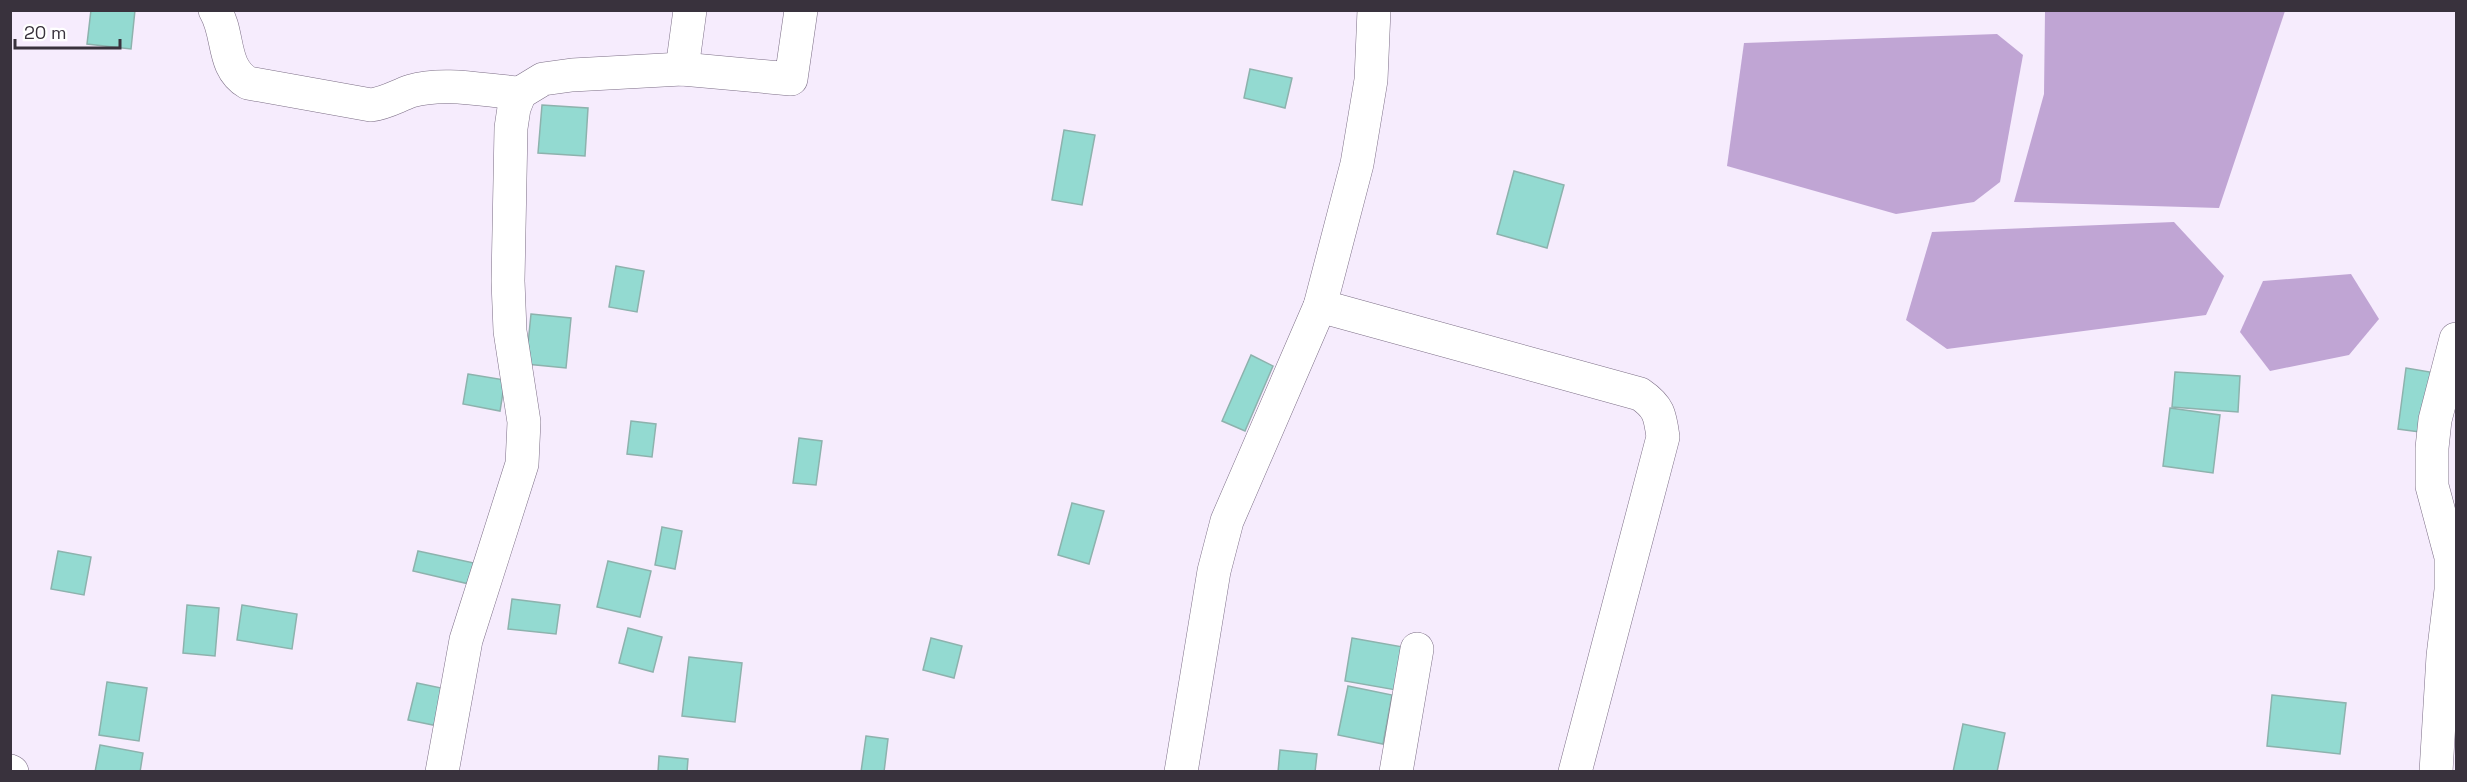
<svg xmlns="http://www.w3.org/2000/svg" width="2467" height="782" viewBox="0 0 2467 782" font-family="'Space Grotesk',sans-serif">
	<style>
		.water { fill: #c0a5d4 }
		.building { fill: #93dad1; stroke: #8db2ad; stroke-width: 1.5 }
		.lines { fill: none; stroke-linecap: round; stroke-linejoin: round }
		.street-casing { stroke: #7c6e86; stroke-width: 34 }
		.secondary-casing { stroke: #7c6e86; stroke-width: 34 }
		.street { stroke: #fff; stroke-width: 33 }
		.secondary { stroke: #fff; stroke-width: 33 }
	</style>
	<rect width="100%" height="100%" fill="#f6ecfd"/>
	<g class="water">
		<path d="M 2045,11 L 2285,11 L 2219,208 L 2014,202 L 2044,94 Z"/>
		<path d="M 1997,34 L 2023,55 L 2000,182 L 1974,202 L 1896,214 L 1727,166 L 1744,43 Z"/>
		<path d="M 2174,222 L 2224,276 L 2206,315 L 1947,349 L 1906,320 L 1932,232 Z"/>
		<path d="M 2351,274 L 2379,319 L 2349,355 L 2270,371 L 2240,332 L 2263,281 Z"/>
	</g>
	<g class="building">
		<path d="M 91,10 L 135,10 L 131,49 L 87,44 Z"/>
		<path d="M 1250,69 L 1292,78 L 1285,108 L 1244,98 Z"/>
		<path d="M 542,105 L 588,108 L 585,156 L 538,153 Z"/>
		<path d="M 1064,130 L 1095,135 L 1082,205 L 1052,200 Z"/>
		<path d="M 1514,171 L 1564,185 L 1547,248 L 1497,234 Z"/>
		<path d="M 616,266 L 644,271 L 637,312 L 609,307 Z"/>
		<path d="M 531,314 L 571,318 L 566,368 L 526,364 Z"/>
		<path d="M 1251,355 L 1273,366 L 1245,431 L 1222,421 Z"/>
		<path d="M 2406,368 L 2436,373 L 2427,433 L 2398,429 Z"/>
		<path d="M 2175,372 L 2240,376 L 2238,412 L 2172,407 Z"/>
		<path d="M 468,374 L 505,380 L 500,411 L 463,404 Z"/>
		<path d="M 2170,408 L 2220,415 L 2213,473 L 2163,466 Z"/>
		<path d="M 631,421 L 656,424 L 652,457 L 627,454 Z"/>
		<path d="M 799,438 L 822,441 L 816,485 L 793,483 Z"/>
		<path d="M 1072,503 L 1104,511 L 1089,564 L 1058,555 Z"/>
		<path d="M 662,527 L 682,531 L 675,569 L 655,565 Z"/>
		<path d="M 58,551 L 91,557 L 84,595 L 51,589 Z"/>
		<path d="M 418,551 L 474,563 L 469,584 L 413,571 Z"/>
		<path d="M 608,561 L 651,571 L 640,617 L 597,607 Z"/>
		<path d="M 512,599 L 560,605 L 556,634 L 508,629 Z"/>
		<path d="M 187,605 L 219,608 L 215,656 L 183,653 Z"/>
		<path d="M 242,605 L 297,614 L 292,649 L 237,640 Z"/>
		<path d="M 628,628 L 662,637 L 653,672 L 619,663 Z"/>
		<path d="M 931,638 L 962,646 L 954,678 L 923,670 Z"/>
		<path d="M 1352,638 L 1403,647 L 1396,690 L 1345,681 Z"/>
		<path d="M 689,657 L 742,663 L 735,722 L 682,716 Z"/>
		<path d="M 107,682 L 147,688 L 139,741 L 99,735 Z"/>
		<path d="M 417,683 L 446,689 L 438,726 L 408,720 Z"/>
		<path d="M 1348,686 L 1392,695 L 1383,744 L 1338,735 Z"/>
		<path d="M 2272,695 L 2346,703 L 2340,754 L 2267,746 Z"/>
		<path d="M 1963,724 L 2005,733 L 1997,772 L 1953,772 Z"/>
		<path d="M 866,736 L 888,739 L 884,772 L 861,772 Z"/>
		<path d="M 100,745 L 143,753 L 140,772 L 95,772 Z"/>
		<path d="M 1280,750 L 1317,754 L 1315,772 L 1278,772 Z"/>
		<path d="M 659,756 L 688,759 L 687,772 L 658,772 Z"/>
	</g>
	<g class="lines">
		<defs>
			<g id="street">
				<path d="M 215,10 C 230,35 221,67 248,83 L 371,105 C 386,103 397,96 411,91 C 445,81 486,91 520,93"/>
				<path d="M 682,69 L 690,10"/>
				<path d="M 1320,306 L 1640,394 C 1659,407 1660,415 1663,437 L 1575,772"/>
				<path d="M 10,771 L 12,772"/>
				<path d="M 442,772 L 466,640 L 522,464 L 524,422 L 510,331 L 508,281 L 511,128 L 514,108 L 520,93 L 543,79 L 572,75 L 682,69 L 791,79 L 801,10"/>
				<path d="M 1396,772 L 1417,649"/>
				<path d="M 2436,772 L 2443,656 L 2451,590 L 2451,557 L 2432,486 L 2432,448 L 2435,420 L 2456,339"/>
			</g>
			<path id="secondary" d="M 1181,772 L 1214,571 L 1227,521 L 1320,306 L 1357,164 L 1371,80 L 1374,10"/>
		</defs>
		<use href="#street" class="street-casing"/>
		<use href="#secondary" class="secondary-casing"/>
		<use href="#street" class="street"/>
		<use href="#secondary" class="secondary"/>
	</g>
	<rect width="2467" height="782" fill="none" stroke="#39323d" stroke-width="24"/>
	<path d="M15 39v9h105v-9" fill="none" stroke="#39323d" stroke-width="3"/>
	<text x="24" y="39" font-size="18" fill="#39323d" stroke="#ffffff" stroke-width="4.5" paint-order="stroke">20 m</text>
</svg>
